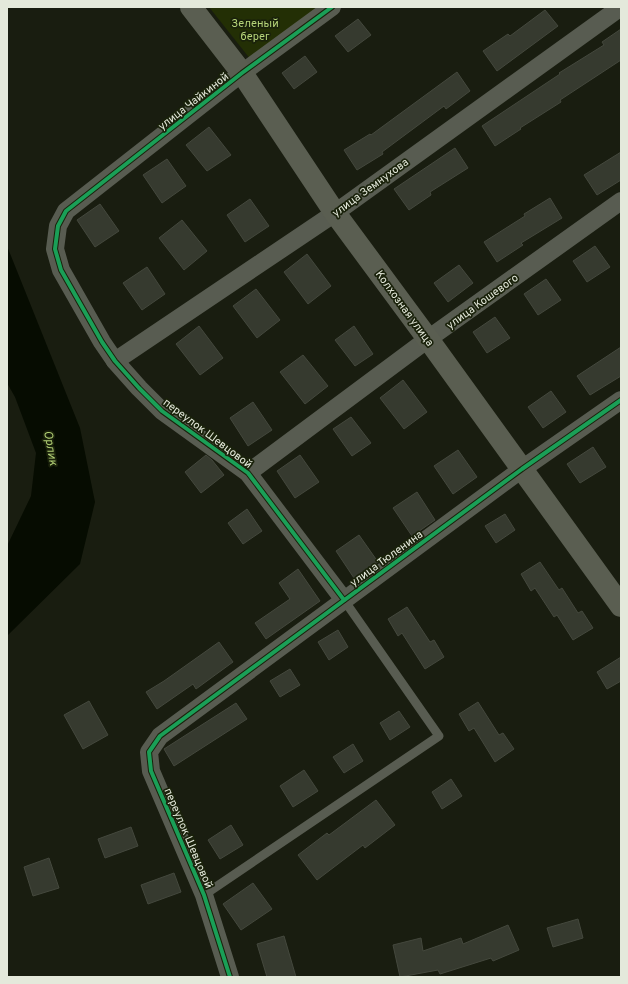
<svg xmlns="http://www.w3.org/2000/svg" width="628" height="984" viewBox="0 0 628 984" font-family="Overpass,sans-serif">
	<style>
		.green { fill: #232f05 }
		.water { fill: #060c01 }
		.building { fill: #363a2f; stroke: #44483d }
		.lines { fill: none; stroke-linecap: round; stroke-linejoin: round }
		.service { stroke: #585c51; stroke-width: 9 }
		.minor { stroke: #585c51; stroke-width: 18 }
		.secondary { stroke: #5a5e51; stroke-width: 22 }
		.cycleway-casing { stroke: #1a220b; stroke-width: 6 }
		.cycleway { stroke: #1a9f57; stroke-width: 4 }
		.labels { text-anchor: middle; stroke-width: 3.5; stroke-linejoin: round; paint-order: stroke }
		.park-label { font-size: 11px; fill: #b6d479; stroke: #1a220b }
		.street-label { font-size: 11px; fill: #e4e9db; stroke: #1a220b }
		.water-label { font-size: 12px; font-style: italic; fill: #b0ce74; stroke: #1a220b }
	</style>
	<rect width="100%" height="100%" fill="#191d10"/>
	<path class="green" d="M 209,7 L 321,7 L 251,60 Z"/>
	<path class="water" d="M 7,246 L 80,428 L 95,502 L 80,564 L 7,636 L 7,546 L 31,496 L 36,453 L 15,397 L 7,383 Z"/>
	<g class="building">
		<path d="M 545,10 L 558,26 L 497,71 L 483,51 L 508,34 L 510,36 Z"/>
		<path d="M 358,19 L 371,35 L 348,52 L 335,36 Z"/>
		<path d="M 621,29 L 621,60 L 560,100 L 561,102 L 520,128 L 521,129 L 495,146 L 482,126 L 560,74 L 559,73 L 604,45 L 602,42 Z"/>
		<path d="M 305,56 L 317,72 L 294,89 L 282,73 Z"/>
		<path d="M 457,72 L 470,91 L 446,109 L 444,106 L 382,152 L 383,154 L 357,170 L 344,150 L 370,134 L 371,135 Z"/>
		<path d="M 209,127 L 231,155 L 207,171 L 186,145 Z"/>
		<path d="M 455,148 L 468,168 L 430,192 L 431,195 L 409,210 L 394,189 Z"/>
		<path d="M 621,152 L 621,180 L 597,195 L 584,175 Z"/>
		<path d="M 167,159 L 186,186 L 162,203 L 143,175 Z"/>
		<path d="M 550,198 L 562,218 L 521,243 L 523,245 L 497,262 L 484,242 L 525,216 L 524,214 Z"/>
		<path d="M 250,199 L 269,226 L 245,242 L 227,215 Z"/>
		<path d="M 100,204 L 119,231 L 95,247 L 77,220 Z"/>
		<path d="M 182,220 L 207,251 L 184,270 L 159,238 Z"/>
		<path d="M 595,246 L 610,267 L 587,282 L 573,261 Z"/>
		<path d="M 307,254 L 331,286 L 308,304 L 284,272 Z"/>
		<path d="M 459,265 L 473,283 L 448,302 L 434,283 Z"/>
		<path d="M 147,267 L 165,294 L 142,310 L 123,283 Z"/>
		<path d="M 546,279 L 561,300 L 538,315 L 524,294 Z"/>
		<path d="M 256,289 L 280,320 L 257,338 L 233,306 Z"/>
		<path d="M 495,317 L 510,338 L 487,353 L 473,332 Z"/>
		<path d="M 199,326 L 223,358 L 200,375 L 176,344 Z"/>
		<path d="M 354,326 L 373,354 L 355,366 L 335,340 Z"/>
		<path d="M 621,347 L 621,376 L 590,395 L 577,376 Z"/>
		<path d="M 303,355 L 328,386 L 305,404 L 280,372 Z"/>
		<path d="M 403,380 L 427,412 L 404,429 L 380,398 Z"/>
		<path d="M 551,391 L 566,412 L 543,428 L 528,407 Z"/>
		<path d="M 253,402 L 272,430 L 248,446 L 230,418 Z"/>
		<path d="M 351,417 L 371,443 L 352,456 L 333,429 Z"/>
		<path d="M 593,447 L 606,467 L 580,483 L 567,464 Z"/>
		<path d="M 458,450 L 477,477 L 453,494 L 434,466 Z"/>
		<path d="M 206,455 L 212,460 L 224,475 L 201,493 L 185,472 Z"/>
		<path d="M 300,455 L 319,482 L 295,498 L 277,471 Z"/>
		<path d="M 417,492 L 435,520 L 412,536 L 393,508 Z"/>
		<path d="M 247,509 L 262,531 L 243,544 L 228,523 Z"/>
		<path d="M 505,514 L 515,530 L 496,543 L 485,526 Z"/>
		<path d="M 359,535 L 378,562 L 354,578 L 336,551 Z"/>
		<path d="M 540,562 L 559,590 L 562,588 L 578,613 L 582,611 L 593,628 L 573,640 L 557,615 L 554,617 L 535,588 L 531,591 L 521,574 Z"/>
		<path d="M 298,569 L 320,601 L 266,639 L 255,623 L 290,599 L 279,583 Z"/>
		<path d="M 407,607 L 430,642 L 434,640 L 444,657 L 425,669 L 402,633 L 398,636 L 388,619 Z"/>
		<path d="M 338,630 L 348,647 L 329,660 L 318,642 Z"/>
		<path d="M 219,642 L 233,662 L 196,689 L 193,684 L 157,709 L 146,692 L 164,681 Z"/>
		<path d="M 621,657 L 621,681 L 607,689 L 597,672 Z"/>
		<path d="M 290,669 L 300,685 L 280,697 L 270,681 Z"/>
		<path d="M 89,701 L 108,735 L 83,749 L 64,715 Z"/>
		<path d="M 478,702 L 499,735 L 503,733 L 514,749 L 495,762 L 474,728 L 469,731 L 459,714 Z"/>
		<path d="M 236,703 L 247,719 L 174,766 L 164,749 Z"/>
		<path d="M 399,711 L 410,727 L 390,740 L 380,723 Z"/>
		<path d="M 353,744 L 363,761 L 344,773 L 333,757 Z"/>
		<path d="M 304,770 L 318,791 L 293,807 L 280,786 Z"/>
		<path d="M 451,779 L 462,796 L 442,809 L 432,792 Z"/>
		<path d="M 376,800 L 395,825 L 365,848 L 363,845 L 317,880 L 298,855 L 327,833 L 329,835 Z"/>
		<path d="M 231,825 L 243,845 L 220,859 L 208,840 Z"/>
		<path d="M 131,827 L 138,846 L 105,858 L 98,839 Z"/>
		<path d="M 49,858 L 59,888 L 33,896 L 24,867 Z"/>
		<path d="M 174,873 L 181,892 L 148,904 L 141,885 Z"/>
		<path d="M 253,883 L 272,909 L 241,930 L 223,904 Z"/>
		<path d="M 578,919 L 583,938 L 553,947 L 547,928 Z"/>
		<path d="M 508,925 L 519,950 L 493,961 L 491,958 L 440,974 L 438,970 L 400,977 L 393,945 L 421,938 L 423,951 L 461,938 L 463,944 Z"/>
		<path d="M 284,936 L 296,977 L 267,977 L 257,944 Z"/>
	</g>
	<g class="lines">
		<path class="service" d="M 204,895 L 439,736 L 344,600"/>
		<g class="minor">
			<path d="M 332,7 L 242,73 L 66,211 L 58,226 L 55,249 L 61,270 L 102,342 L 115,361 L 139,388 L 162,411 L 248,473 L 344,600"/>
			<path d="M 115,361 L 335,213 L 621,7"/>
			<path d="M 248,473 L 428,339 L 621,201"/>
			<path d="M 230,977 L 204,895 L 151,771 L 149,752 L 160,736 L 522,469 L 621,400"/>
		</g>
		<path class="secondary" d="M 191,7 L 242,73 L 335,213 L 428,339 L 621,606"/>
		<defs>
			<g id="cycleway">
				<path d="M 332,7 L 242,73 L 66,211 L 58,226 L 55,249 L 61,270 L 102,342 L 115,361 L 139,388 L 162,411 L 248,473 L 344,600"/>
				<path d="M 230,977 L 204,895 L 151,771 L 149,752 L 160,736 L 522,469 L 621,400"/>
			</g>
		</defs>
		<use href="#cycleway" class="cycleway-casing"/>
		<use href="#cycleway" class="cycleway"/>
	</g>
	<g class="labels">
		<g class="park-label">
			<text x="255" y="27">Зеленый<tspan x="255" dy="13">берег</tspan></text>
		</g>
		<g class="street-label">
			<text transform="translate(193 101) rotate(-38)" y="4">улица Чайкиной</text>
			<text transform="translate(370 187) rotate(-36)" y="4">улица Земнухова</text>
			<text transform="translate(482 301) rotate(-36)" y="4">улица Кошевого</text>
			<text transform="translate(405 308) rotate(54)" y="4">Колхозная улица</text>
			<text transform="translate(208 433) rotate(37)" y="4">переулок Шевцовой</text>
			<text transform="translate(386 558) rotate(-36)" y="4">улица Тюленина</text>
			<text transform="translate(189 838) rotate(67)" y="4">переулок Шевцовой</text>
		</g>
		<g class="water-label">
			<text transform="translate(51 448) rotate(80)" y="4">Орлик</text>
		</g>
	</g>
	<rect width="628" height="984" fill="none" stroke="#e4e9db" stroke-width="16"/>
</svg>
